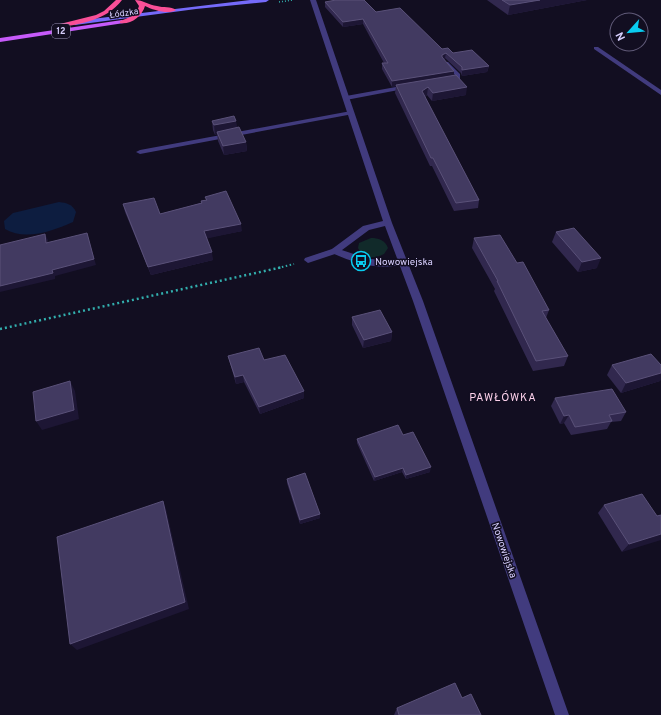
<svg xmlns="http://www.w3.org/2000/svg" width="661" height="715" viewBox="0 0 661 715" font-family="Overpass,sans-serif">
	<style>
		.green { fill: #112a2a }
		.water { fill: #0d1d40 }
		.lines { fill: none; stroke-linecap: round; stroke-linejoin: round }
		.path-far2 { stroke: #32aead; stroke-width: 1.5; stroke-dasharray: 1 2; stroke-linecap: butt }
		.path-far1 { stroke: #32aead; stroke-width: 2; stroke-dasharray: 1.5 2.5; stroke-linecap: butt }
		.path { stroke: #32aead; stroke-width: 2.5; stroke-dasharray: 2 3; stroke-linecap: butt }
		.service { fill: #413b7e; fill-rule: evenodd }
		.minor { fill: #413b7e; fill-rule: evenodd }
		.secondary { fill: #756afa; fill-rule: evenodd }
		.primary { fill: #c65af9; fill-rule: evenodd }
		.motorway { fill: #f94f97; fill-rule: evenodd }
		.wall { fill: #31284e }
		.shaded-wall { fill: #1d1634 }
		.building { fill: #423a61; stroke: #5a5179 }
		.labels { text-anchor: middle; stroke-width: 3; stroke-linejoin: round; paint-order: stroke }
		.far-street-label { font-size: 9px; fill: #d7cffd; stroke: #120e21 }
		.shield { fill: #120e21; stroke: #9c95bb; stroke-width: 1 }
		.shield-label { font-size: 9px; font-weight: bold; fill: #d7cffd }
		.poi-label { font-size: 10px; fill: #d7cffd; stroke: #120e21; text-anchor: start }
		.street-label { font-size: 10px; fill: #d7cffd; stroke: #120e21 }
		.neighbourhood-label { font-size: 11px; letter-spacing: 1px; fill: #fdd1eb; stroke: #120e21 }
	</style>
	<rect width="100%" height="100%" fill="#120e21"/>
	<path class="green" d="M 371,238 C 378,238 385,240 388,248 L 384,254 C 375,259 363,259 358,248 L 359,243 Z"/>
	<path class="water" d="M 59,202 C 67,203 72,204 76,212 L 73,222 C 53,231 25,241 5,229 L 4,221 L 13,213 Z"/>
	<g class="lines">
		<path class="path-far2" d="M 279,2 L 293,0"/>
		<path class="path-far1" d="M 278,268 L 294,264"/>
		<path class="path" d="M 0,329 L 283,267"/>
		<g class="service">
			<path d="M 594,47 L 598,47 L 661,90 L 661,95 L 594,49 Z"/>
			<path d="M 444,62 L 448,62 L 460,74 L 460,80 L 445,81 L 445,79 L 455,77 L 455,75 L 444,64 Z"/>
			<path d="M 407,85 L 410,87 L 409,88 L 346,100 L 343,98 L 346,96 Z"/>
			<path d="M 351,111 L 353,112 L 353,114 L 140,154 L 136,152 L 140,150 Z"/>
			<path d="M 335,248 C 353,253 365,260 384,260 C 391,260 401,257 405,262 L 404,264 C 380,271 354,263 332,253 L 331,251 L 332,249 Z"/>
		</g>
		<path class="minor" d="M 310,0 L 316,0 L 392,223 L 423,301 L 569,715 L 555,715 L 413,301 L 385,226 L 369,230 L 338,253 L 308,263 L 304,260 L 305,258 L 332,249 L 363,226 L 383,221 Z"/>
		<path class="secondary" d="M 250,0 L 269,0 L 266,2 L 196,9 L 75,25 L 72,23 L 75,21 Z"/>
		<path class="primary" d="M 122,20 L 125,22 L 124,23 L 0,42 L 0,38 Z"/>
		<g class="motorway">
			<path d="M 116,0 L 122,0 C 106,21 80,24 55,28 L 52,26 L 96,15 L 104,11 Z"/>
			<path d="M 135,0 C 143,0 149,5 157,6 C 163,8 171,6 176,10 C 169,15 153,10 145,6 C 142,17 130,25 120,23 L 120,21 C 128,18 136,16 139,6 Z"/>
		</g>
	</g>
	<g class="wall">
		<path d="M 487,0 L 587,0 L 508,15 Z"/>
		<path d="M 325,2 L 376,12 L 442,49 L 489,66 L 487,72 L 462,76 L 461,73 L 445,58 L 444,59 L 466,95 L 432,101 L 427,95 L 425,97 L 479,200 L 478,208 L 454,211 L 432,166 L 430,166 L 395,93 L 396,86 L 392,87 L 382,69 L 382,63 L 384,63 L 363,24 L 343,27 L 325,7 Z"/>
		<path d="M 212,121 L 237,128 L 246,142 L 247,151 L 224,155 L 218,141 L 217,134 L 215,135 L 213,130 Z"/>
		<path d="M 205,197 L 242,231 L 206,238 L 213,260 L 151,275 L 125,212 L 123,204 L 160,214 L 201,203 L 201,201 L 206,200 Z"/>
		<path d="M 556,232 L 597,268 L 578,272 L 552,242 Z"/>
		<path d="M 474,238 L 517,263 L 549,310 L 546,318 L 568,356 L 564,366 L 533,371 L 494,291 L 495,289 L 472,248 Z"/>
		<path d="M 352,317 L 392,332 L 391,341 L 363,348 L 352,325 Z"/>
		<path d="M 228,356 L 264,360 L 304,391 L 304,398 L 260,414 L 244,382 L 236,384 Z"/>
		<path d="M 612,365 L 660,381 L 621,393 L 607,375 Z"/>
		<path d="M 555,398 L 626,412 L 621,421 L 611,422 L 607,429 L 571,435 L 564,423 L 560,424 L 551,406 Z"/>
		<path d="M 403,435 L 430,472 L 406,479 L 402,472 L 374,481 L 357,443 L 357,439 Z"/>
		<path d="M 287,479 L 320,514 L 320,518 L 300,524 L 287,483 Z"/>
		<path d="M 604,505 L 657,516 L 622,552 L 598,513 Z"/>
		<path d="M 397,708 L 481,715 L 394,715 Z"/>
	</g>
	<g class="shaded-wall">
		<path d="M 540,0 L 587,0 L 508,15 L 510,5 Z"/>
		<path d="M 363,19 L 363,24 L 343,27 L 343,22 Z"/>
		<path d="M 446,53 L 445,58 L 441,61 L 442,55 Z"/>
		<path d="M 489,66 L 487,72 L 462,76 L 462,70 Z"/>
		<path d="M 454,71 L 454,77 L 392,87 L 392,81 Z"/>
		<path d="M 428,87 L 427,95 L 421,99 L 422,91 Z"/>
		<path d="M 467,87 L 466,95 L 432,101 L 433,93 Z"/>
		<path d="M 236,121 L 238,130 L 217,132 L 217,134 L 215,135 L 214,125 Z"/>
		<path d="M 246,142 L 247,151 L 224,155 L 223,146 Z"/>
		<path d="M 241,224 L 242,231 L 205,239 L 204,231 Z"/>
		<path d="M 87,233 L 96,265 L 55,276 L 55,279 L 0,292 L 0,286 Z"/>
		<path d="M 45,234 L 48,240 L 49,249 L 46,243 Z"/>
		<path d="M 212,252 L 213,260 L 151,275 L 148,267 Z"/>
		<path d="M 601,258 L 597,268 L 578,272 L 582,262 Z"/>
		<path d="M 392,332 L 391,341 L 363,348 L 364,340 Z"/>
		<path d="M 661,373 L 661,380 L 660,381 L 621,393 L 626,383 Z"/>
		<path d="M 243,375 L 244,382 L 236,384 L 235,377 Z"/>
		<path d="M 70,381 L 75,391 L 79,419 L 42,430 L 36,421 Z"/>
		<path d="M 304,391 L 304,398 L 260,414 L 259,407 Z"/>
		<path d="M 569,415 L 564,423 L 560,424 L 564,416 Z"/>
		<path d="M 431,467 L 430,472 L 406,479 L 406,475 Z"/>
		<path d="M 403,468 L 402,472 L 374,481 L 375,477 Z"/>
		<path d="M 163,501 L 166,509 L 189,609 L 77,650 L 70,644 Z"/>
		<path d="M 320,514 L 320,518 L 300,524 L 300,520 Z"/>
		<path d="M 661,534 L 661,540 L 622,552 L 629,544 Z"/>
	</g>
	<g class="building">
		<path d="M 336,0 L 364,0 L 376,12 L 400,8 L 442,49 L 448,48 L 453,53 L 472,50 L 489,66 L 462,70 L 462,67 L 446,53 L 442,55 L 442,57 L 454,71 L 392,81 L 382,63 L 388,63 L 363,19 L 343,22 L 325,2 Z"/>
		<path d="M 502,0 L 540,0 L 510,5 Z"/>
		<path d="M 456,75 L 467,87 L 433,93 L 428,87 L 422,91 L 479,200 L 456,203 L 433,158 L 431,158 L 396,85 Z"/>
		<path d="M 234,116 L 236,121 L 214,125 L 212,121 Z"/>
		<path d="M 239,127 L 246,142 L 223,146 L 217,132 Z"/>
		<path d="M 226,191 L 241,224 L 204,231 L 212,252 L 148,267 L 123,204 L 154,198 L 160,214 L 202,203 L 201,201 L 207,200 L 205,197 Z"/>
		<path d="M 574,228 L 601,258 L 582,262 L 556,232 Z"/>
		<path d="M 87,233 L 94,259 L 52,270 L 53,273 L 0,286 L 0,245 L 45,234 L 46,243 Z"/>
		<path d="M 500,235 L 517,263 L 523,262 L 549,310 L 542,311 L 568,356 L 536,361 L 497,281 L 498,281 L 474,238 Z"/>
		<path d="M 380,310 L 392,332 L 364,340 L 352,317 Z"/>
		<path d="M 259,348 L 264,360 L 285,355 L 304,391 L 259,407 L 243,375 L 235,377 L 228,356 Z"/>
		<path d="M 651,354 L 661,365 L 661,373 L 626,383 L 612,365 Z"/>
		<path d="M 70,381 L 74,410 L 36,421 L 33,392 Z"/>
		<path d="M 612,389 L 626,412 L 609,415 L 612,421 L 575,427 L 569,415 L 564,416 L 555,398 Z"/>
		<path d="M 398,425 L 403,435 L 413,432 L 431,467 L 406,475 L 403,468 L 375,477 L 357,439 Z"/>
		<path d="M 305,473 L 320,514 L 300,520 L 287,479 Z"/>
		<path d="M 642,494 L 657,516 L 661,515 L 661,534 L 629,544 L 604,505 Z"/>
		<path d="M 163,501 L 185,602 L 70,644 L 57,537 Z"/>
		<path d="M 455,683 L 462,698 L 471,694 L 481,715 L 399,715 L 397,708 Z"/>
	</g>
	<defs>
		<symbol id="bus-ring" viewBox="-11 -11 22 22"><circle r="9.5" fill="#120e21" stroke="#09ccf0" stroke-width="1.5"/><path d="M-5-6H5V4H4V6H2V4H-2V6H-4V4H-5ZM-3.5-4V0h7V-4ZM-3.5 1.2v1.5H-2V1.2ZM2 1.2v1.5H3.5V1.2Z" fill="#09ccf0"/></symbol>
	</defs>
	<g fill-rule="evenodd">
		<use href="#bus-ring" x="350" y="250" width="22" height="22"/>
	</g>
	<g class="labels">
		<g class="far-street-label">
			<text transform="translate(124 13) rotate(-8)" y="3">Łódzka</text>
		</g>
		<rect class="shield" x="52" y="24" width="18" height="14" rx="3"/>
		<g class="shield-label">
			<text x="61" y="34">12</text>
		</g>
		<g class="poi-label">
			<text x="375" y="265">Nowowiejska</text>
		</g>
		<g class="street-label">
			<text transform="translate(505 550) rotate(71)" y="4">Nowowiejska</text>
		</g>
		<g class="neighbourhood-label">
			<text x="503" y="401">PAWŁÓWKA</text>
		</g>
	</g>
	<g transform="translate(629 32) rotate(243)"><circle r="19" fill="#120e21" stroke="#615b79"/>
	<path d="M0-3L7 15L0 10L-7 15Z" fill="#09ccf0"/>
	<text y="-6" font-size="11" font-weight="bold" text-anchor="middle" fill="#d7cffd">N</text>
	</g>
</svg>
